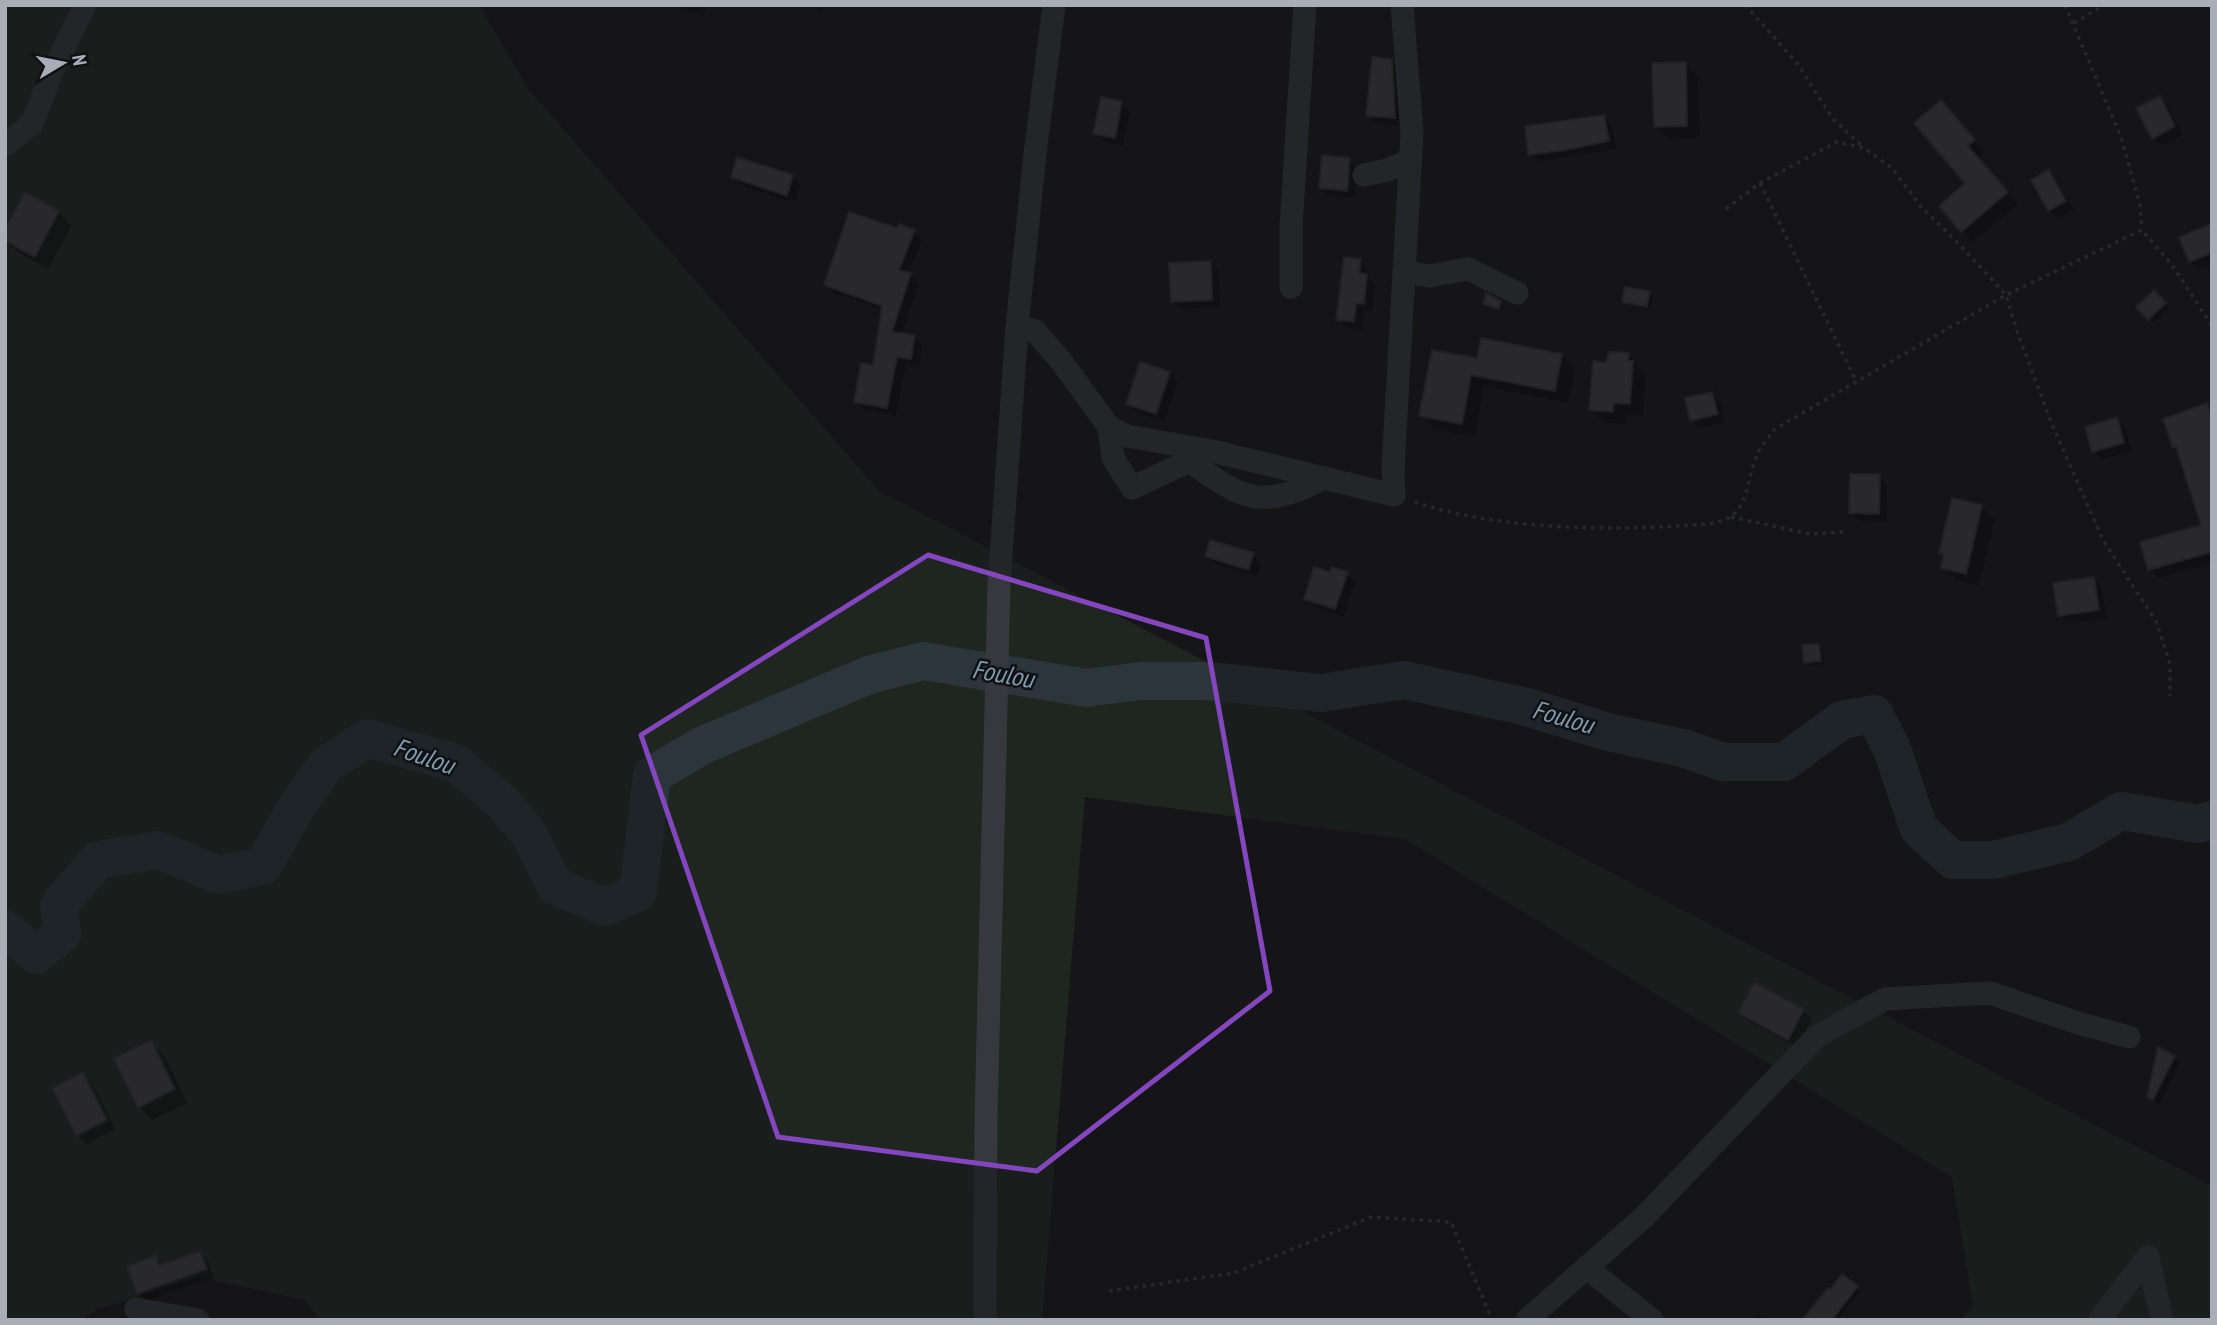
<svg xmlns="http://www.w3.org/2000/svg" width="2217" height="1325" viewBox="0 0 2217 1325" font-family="'PT Sans Narrow',sans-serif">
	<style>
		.green { fill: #1e261f }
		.shadow { fill: #0007 }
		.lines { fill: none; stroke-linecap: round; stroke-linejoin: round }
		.river { stroke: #2c353c; stroke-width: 38 }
		.building { fill: #404145; stroke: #303034; stroke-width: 2 }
		.path { stroke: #3d3f44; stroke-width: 3.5; stroke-dasharray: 3.5 5; stroke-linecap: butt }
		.minor { stroke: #37383d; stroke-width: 23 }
		.marked { fill: none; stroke: #8446be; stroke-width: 5; stroke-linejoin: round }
		.labels { text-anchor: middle; stroke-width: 5; stroke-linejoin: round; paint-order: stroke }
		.water-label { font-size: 26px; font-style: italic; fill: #7f9bb3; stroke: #111113 }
	</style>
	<rect width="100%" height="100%" fill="#161618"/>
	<path class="green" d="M 5,5 L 479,5 L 529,90 L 879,491 L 2212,1186 L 2212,1320 L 1960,1320 L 1973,1306 L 1952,1177 L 1405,839 L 1085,797 L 1042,1320 L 320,1320 L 305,1300 L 199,1277 L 98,1309 L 80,1320 L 5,1320 Z"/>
	<g class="shadow">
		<path d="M 662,5 L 706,5 L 704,16 Z"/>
		<path d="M 812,5 L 825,5 L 822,11 Z"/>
		<path d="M 1391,61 L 1400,70 L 1403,126 L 1377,124 L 1368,115 Z"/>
		<path d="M 1685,64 L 1698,77 L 1700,138 L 1669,139 L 1656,126 Z"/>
		<path d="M 2159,98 L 2168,106 L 2183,135 L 2162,146 L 2153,137 Z"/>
		<path d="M 1121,103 L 1130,112 L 1123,146 L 1104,142 L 1095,133 Z"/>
		<path d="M 1952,113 L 1985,152 L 1978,158 L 2018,204 L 1973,242 L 1942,206 L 1968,184 Z"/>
		<path d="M 1603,116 L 1612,125 L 1616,149 L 1538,162 L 1530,154 Z"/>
		<path d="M 1349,160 L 1358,168 L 1355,198 L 1329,196 L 1321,187 Z"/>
		<path d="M 2049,172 L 2057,181 L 2074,210 L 2058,219 L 2049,210 L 2033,181 Z"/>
		<path d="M 792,176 L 801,185 L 795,203 L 741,186 L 733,177 Z"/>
		<path d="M 58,212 L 71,226 L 48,269 L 16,251 L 5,240 Z"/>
		<path d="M 2212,226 L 2212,265 L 2199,270 L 2190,261 Z"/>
		<path d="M 898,230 L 914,232 L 922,240 L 909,274 L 919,284 L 902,335 L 914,337 L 922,345 L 919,367 L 906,365 L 896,416 L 864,410 L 856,401 L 875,367 L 883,310 L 834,293 L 826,284 Z"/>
		<path d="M 1360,261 L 1369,270 L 1368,278 L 1375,284 L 1372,312 L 1364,311 L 1362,330 L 1347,328 L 1338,319 Z"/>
		<path d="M 1210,263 L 1219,271 L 1220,308 L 1181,309 L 1172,301 Z"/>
		<path d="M 2154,292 L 2169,308 L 2153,323 L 2138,307 Z"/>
		<path d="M 1649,293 L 1653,297 L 1650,310 L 1628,305 L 1624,302 Z"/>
		<path d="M 1500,302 L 1504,306 L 1502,311 L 1488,307 L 1485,303 Z"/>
		<path d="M 1628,355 L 1646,376 L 1643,416 L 1627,415 L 1626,424 L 1604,423 L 1591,409 L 1607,365 Z"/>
		<path d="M 1562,356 L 1575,369 L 1568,403 L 1484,387 L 1475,437 L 1435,429 L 1421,415 L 1478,361 Z"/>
		<path d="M 1170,373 L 1178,382 L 1164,422 L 1137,412 L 1128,403 Z"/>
		<path d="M 1712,394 L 1721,402 L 1725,423 L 1700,428 L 1692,420 Z"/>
		<path d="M 2206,405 L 2212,411 L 2212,563 L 2158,578 L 2149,569 L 2203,526 L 2179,452 L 2174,447 Z"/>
		<path d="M 2116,419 L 2125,428 L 2132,451 L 2102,460 L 2094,451 Z"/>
		<path d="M 1879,476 L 1887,485 L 1887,522 L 1859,521 L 1851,513 Z"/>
		<path d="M 1981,507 L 1995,520 L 1979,586 L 1956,580 L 1943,567 L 1945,556 L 1941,552 Z"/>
		<path d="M 1207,555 L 1253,555 L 1261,564 L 1257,577 L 1216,564 Z"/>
		<path d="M 1347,573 L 1355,582 L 1344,617 L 1314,607 L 1306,598 L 1331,574 Z"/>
		<path d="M 2094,579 L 2102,588 L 2107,619 L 2068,624 L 2060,616 Z"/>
		<path d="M 1819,645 L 1823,649 L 1824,664 L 1809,666 L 1805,662 Z"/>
		<path d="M 1803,1010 L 1812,1019 L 1797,1047 L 1748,1021 L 1740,1012 Z"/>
		<path d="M 150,1042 L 164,1055 L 187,1103 L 152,1120 L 139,1107 Z"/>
		<path d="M 2174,1057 L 2180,1064 L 2160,1105 L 2148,1097 Z"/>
		<path d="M 82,1074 L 91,1082 L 115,1129 L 86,1144 L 78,1135 Z"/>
		<path d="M 200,1253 L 208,1261 L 214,1278 L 147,1301 L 138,1293 L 155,1257 L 163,1265 Z"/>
		<path d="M 1856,1287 L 1860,1291 L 1837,1320 L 1805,1320 Z"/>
		<path d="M 1759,1314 L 1765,1320 L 1753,1320 Z"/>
	</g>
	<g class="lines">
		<path class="river" d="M 5,929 L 36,955 L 62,934 L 59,905 L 98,860 L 158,850 L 219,875 L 263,866 L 297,806 L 325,766 L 367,738 L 456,763 L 503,803 L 529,834 L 555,886 L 605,907 L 638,892 L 652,775 L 703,745 L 869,675 L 923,661 L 1087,688 L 1140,681 L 1208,681 L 1321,693 L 1404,680 L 1523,706 L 1608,732 L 1683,748 L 1723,762 L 1784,762 L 1842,720 L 1874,714 L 1892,749 L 1919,829 L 1953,860 L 1993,860 L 2069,842 L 2121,811 L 2198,824 L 2212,820"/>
	</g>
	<g class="building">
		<path d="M 1372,57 L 1392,59 L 1395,118 L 1366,116 Z"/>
		<path d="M 1686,62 L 1687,126 L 1654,127 L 1652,63 Z"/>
		<path d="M 2160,96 L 2175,126 L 2152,139 L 2136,108 Z"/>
		<path d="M 1101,97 L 1122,101 L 1115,138 L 1093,134 Z"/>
		<path d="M 1941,100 L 1975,140 L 1968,146 L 2008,192 L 1961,232 L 1939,206 L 1965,183 L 1914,123 Z"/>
		<path d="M 1604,115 L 1609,141 L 1566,150 L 1528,155 L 1525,126 Z"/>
		<path d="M 1322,155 L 1350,158 L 1347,191 L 1319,188 Z"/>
		<path d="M 737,157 L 793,175 L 787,196 L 731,177 Z"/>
		<path d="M 2049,170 L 2066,201 L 2048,211 L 2031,180 Z"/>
		<path d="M 25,192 L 59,211 L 35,257 L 5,241 L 5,229 Z"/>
		<path d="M 849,212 L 897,228 L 899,224 L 915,230 L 899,270 L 911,273 L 892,332 L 915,335 L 911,359 L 897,357 L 887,408 L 854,402 L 861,363 L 873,365 L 882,306 L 824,285 Z"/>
		<path d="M 2212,224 L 2212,253 L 2189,262 L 2179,237 Z"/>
		<path d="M 1344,257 L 1361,259 L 1359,273 L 1367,274 L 1364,304 L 1356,303 L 1354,322 L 1336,320 Z"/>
		<path d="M 1211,261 L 1212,300 L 1171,302 L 1169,263 Z"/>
		<path d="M 1625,287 L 1650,291 L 1647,307 L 1622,302 Z"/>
		<path d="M 2154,290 L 2166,303 L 2148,320 L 2136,307 Z"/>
		<path d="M 1486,293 L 1501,301 L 1499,309 L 1483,304 Z"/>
		<path d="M 1481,338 L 1562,354 L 1555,391 L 1471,375 L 1462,424 L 1419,416 L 1432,350 L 1477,358 Z"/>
		<path d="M 1609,352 L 1629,353 L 1628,361 L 1633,361 L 1630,404 L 1614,403 L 1613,412 L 1589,410 L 1593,361 L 1606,363 Z"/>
		<path d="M 1140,362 L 1170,372 L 1156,414 L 1126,404 Z"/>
		<path d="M 1712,392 L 1718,414 L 1690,421 L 1685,398 Z"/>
		<path d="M 2207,403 L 2212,418 L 2212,552 L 2148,570 L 2140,542 L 2201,525 L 2176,447 L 2173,448 L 2163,419 Z"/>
		<path d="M 2117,417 L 2124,443 L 2092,452 L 2085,427 Z"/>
		<path d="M 1850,474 L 1880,474 L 1879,514 L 1849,513 Z"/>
		<path d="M 1952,498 L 1982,505 L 1966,574 L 1941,568 L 1944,554 L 1939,553 Z"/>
		<path d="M 1210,540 L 1254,553 L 1248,570 L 1205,556 Z"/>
		<path d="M 1314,567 L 1330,572 L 1332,567 L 1348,572 L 1335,609 L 1304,599 Z"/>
		<path d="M 2094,577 L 2099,610 L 2058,616 L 2053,583 Z"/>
		<path d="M 1819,644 L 1821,661 L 1804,663 L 1802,645 Z"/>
		<path d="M 1754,982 L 1804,1009 L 1788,1040 L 1738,1013 Z"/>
		<path d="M 151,1040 L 175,1089 L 138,1108 L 113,1058 Z"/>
		<path d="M 2158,1047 L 2175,1056 L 2153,1100 L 2147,1097 Z"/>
		<path d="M 83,1072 L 107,1120 L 76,1136 L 52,1088 Z"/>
		<path d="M 200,1251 L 207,1269 L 137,1294 L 127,1266 L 156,1255 L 159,1265 Z"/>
		<path d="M 1842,1274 L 1858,1286 L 1832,1320 L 1802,1320 L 1828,1288 L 1830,1290 Z"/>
	</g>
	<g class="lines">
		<g class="path">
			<path d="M 1745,5 L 1797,63 L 1833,119 L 1863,147"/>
			<path d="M 2065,5 L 2121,137 L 2140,205 L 2142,230"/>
			<path d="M 2074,23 L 2104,5"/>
			<path d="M 1760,183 L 1856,381"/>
			<path d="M 1726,209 L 1760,183 L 1837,142 L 1864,148 L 1891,167 L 1922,208 L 1961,246 L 2006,295 L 2017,331 L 2051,422 L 2103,540 L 2157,623 L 2170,664 L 2170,696"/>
			<path d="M 1415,502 C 1491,528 1598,531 1678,526 C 1694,524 1716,526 1730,517 C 1749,504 1748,474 1757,455 C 1761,446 1769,437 1775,429 L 2006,295 L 2142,230 L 2172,265 L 2212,326"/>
			<path d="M 1731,517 L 1810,534 L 1845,532"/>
			<path d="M 1109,1291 L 1234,1273 L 1371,1217 L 1451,1222 L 1492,1320"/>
		</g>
		<g class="minor">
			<path d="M 5,145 L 32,124 L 51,74 L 85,5"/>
			<path d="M 1364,175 L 1387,170 L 1409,161"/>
			<path d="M 1404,272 L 1429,276 L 1468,269 L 1517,293"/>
			<path d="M 1291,287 L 1291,227 L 1305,5"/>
			<path d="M 1017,327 L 1035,331 L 1061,361 L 1109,427 L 1127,436 L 1212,451 L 1394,495 L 1393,467 L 1412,133 L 1402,5"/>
			<path d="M 1109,427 L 1113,458 L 1132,488 L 1189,461 C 1245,501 1261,510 1325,478"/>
			<path d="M 2148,1257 L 2162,1320"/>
			<path d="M 1587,1268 L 1652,1320"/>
			<path d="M 136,1309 L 198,1320"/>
			<path d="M 985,1320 L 986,1118 L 999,585 L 1017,327 L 1035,154 L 1054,5"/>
			<path d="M 1527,1320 L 1644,1217 L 1817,1036 L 1885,999 L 1990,993 L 2078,1023 L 2129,1037"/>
			<path d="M 2099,1320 L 2148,1257"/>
		</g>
	</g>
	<path d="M0 0H2217V1325H0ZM 928,555 L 1206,638 L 1270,991 L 1037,1171 L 778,1137 L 641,735 Z" fill="#161618" fill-opacity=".55" fill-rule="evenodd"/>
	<path class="marked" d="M 928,555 L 1206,638 L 1270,991 L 1037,1171 L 778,1137 L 641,735 Z"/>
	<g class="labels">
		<g class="water-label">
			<text transform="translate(1003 674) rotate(10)" y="9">Foulou</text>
			<text transform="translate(1563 717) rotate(16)" y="9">Foulou</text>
			<text transform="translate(424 756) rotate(19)" y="9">Foulou</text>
		</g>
	</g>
	<rect width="2217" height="1325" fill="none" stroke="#a8adb8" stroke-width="14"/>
	<g transform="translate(63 63) rotate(80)" stroke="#111113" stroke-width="5" paint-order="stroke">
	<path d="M0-5L12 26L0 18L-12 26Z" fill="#a8adb8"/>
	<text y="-10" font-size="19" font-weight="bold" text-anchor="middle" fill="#a8adb8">N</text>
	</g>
</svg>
